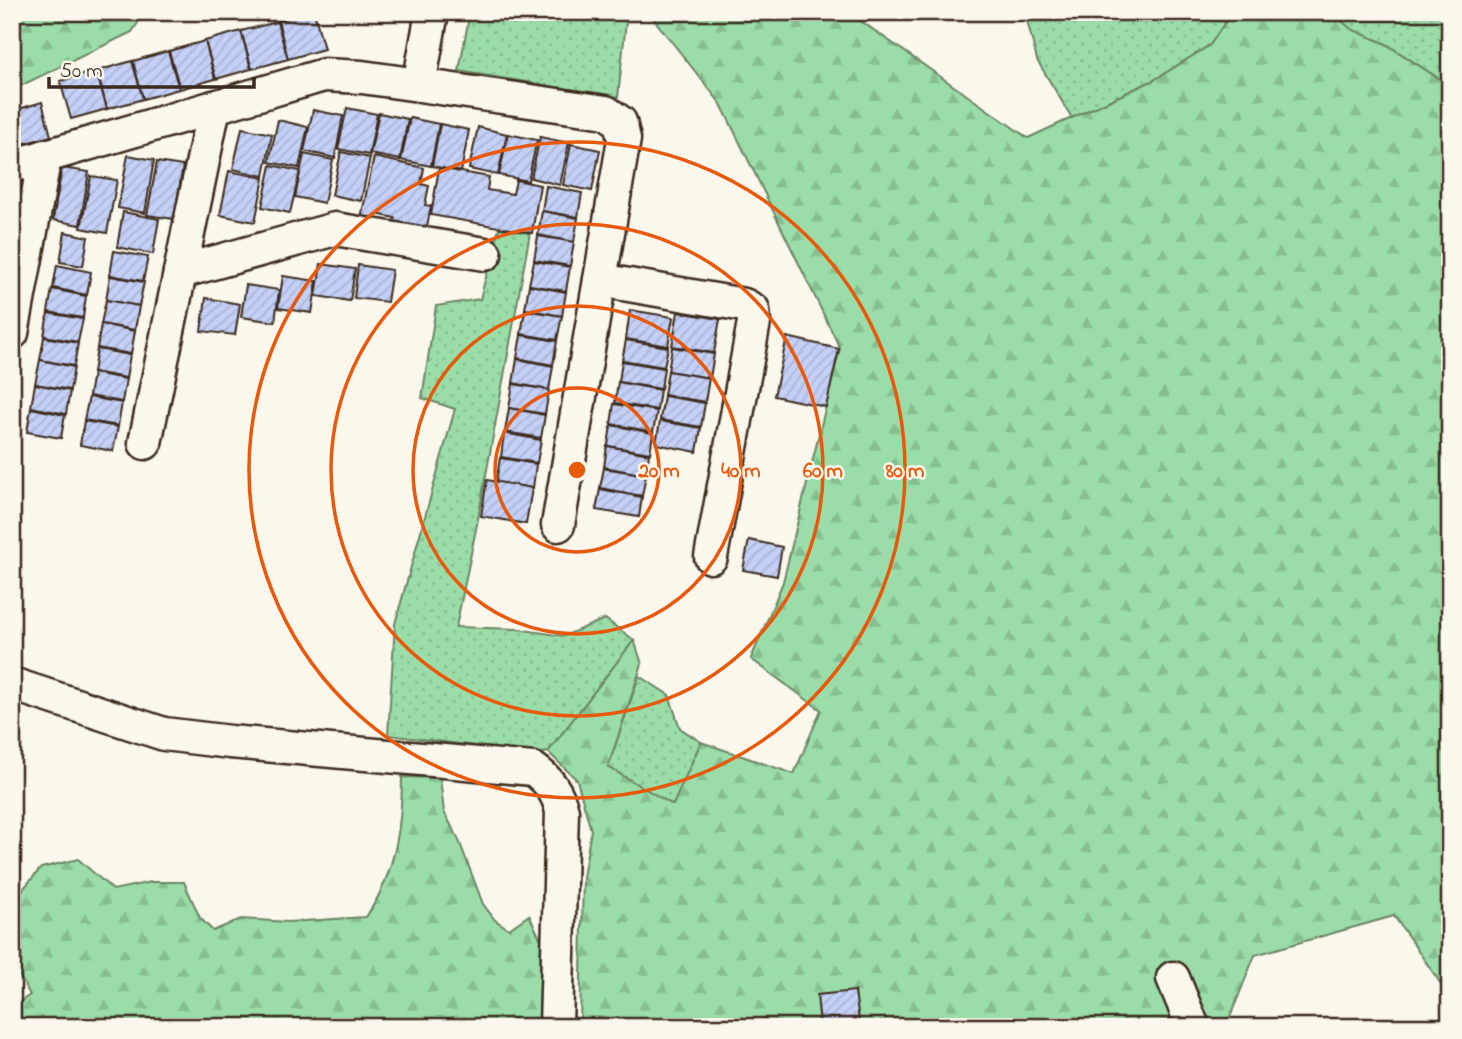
<svg xmlns="http://www.w3.org/2000/svg" width="1462" height="1039" viewBox="0 0 1462 1039" font-family="'Indie Flower',sans-serif">
	<style>
		.green { fill: url(#green-dots); stroke: #6a8463; stroke-width: 2 }
		.forest { fill: url(#forest-firs); stroke: #6a8463; stroke-width: 2 }
		.building { fill: url(#building-hatch); stroke: #3b2a1e; stroke-width: 2 }
		.lines { fill: none; stroke-linecap: round; stroke-linejoin: round }
		.minor-casing { stroke: #3b2a1e; stroke-width: 37 }
		.minor { stroke: #fbf7ec; stroke-width: 32 }
		.ring { fill: none; stroke: #e8590c; stroke-width: 3.5 }
		.centre { fill: #e8590c; stroke: #fbf7ec; stroke-width: 3.5 }
		.ring-label { font-size: 21px; text-anchor: middle; font-weight: bold; fill: #e8590c; stroke: #fbf7ec; stroke-width: 5; stroke-linejoin: round; paint-order: stroke }
	</style>
	<defs>
		<pattern id="green-dots" width="8" height="8" patternUnits="userSpaceOnUse" patternTransform="scale(1.75)"><rect width="8" height="8" fill="#9adda8"/><path d="M2 2h.1M6 6h.1" fill="none" stroke="#86be90" stroke-width="1.8" stroke-linecap="round"/></pattern>
		<pattern id="forest-firs" width="22" height="20" patternUnits="userSpaceOnUse" patternTransform="scale(1.75)"><rect width="22" height="20" fill="#9adda8"/><path d="M5 1l3.5 6h-7zM16 11l3.5 6h-7z" fill="#86be90"/></pattern>
		<pattern id="building-hatch" width="6" height="6" patternUnits="userSpaceOnUse" patternTransform="scale(1.75)"><rect width="6" height="6" fill="#c4d0f7"/><path d="M-1 1l2-2M0 6l6-6M5 7l2-2" fill="none" stroke="#a9b3d3"/></pattern>
	</defs>
	<rect width="100%" height="100%" fill="#fbf7ec"/>
	<filter id="ink" filterUnits="userSpaceOnUse"><feTurbulence type="fractalNoise" baseFrequency=".0143" numOctaves="2"/><feDisplacementMap in="SourceGraphic" scale="14" xChannelSelector="R" yChannelSelector="G"/><feConvolveMatrix kernelMatrix="1 2 1 2 8 2 1 2 1" color-interpolation-filters="sRGB"/></filter>
	<g filter="url(#ink)">
		<g class="green">
			<path d="M 470,12 L 627,12 L 618,97 L 459,71 Z"/>
			<path d="M 1025,12 L 1232,12 L 1210,45 L 1154,80 L 1072,118 L 1037,60 Z"/>
			<path d="M 1331,12 L 1450,12 L 1450,86 L 1386,44 L 1351,29 Z"/>
			<path d="M 499,228 L 530,233 L 478,519 L 456,627 L 517,629 L 564,636 L 605,619 L 634,640 L 548,752 L 539,754 L 388,735 L 395,624 L 455,409 L 422,398 L 436,306 L 480,299 Z"/>
			<path d="M 639,676 L 669,695 L 680,728 L 701,742 L 673,806 L 608,767 Z"/>
		</g>
		<g class="forest">
			<path d="M 12,12 L 145,12 L 132,32 L 12,90 Z"/>
			<path d="M 655,12 L 842,12 L 855,17 L 1028,138 L 1154,80 L 1210,45 L 1232,12 L 1331,12 L 1351,29 L 1386,44 L 1450,86 L 1450,997 L 1394,916 L 1255,955 L 1226,1027 L 580,1027 L 583,877 L 591,830 L 577,780 L 548,752 L 634,640 L 642,664 L 608,767 L 673,805 L 701,742 L 794,774 L 821,710 L 751,659 L 783,582 L 840,348 L 721,104 L 652,17 Z"/>
			<path d="M 402,777 L 440,778 L 444,812 L 458,838 L 483,904 L 495,920 L 509,929 L 529,915 L 541,940 L 539,1027 L 453,1027 L 450,1022 L 418,1027 L 360,1027 L 344,1018 L 329,1019 L 320,1027 L 12,1027 L 12,1007 L 30,995 L 12,962 L 12,902 L 41,868 L 78,859 L 113,890 L 151,882 L 184,882 L 200,918 L 213,931 L 241,919 L 288,922 L 366,917 C 395,875 402,827 402,777 Z"/>
		</g>
		<g class="building">
			<path d="M 309,12 L 314,12 L 324,49 L 288,59 L 278,21 Z"/>
			<path d="M 277,22 L 288,59 L 252,69 L 241,31 Z"/>
			<path d="M 241,31 L 251,69 L 216,79 L 205,41 Z"/>
			<path d="M 205,41 L 215,79 L 180,89 L 169,51 Z"/>
			<path d="M 168,51 L 179,89 L 143,99 L 133,61 Z"/>
			<path d="M 132,61 L 143,99 L 107,109 L 97,71 Z"/>
			<path d="M 96,71 L 107,109 L 71,119 L 60,81 Z"/>
			<path d="M 42,102 L 51,136 L 12,147 L 12,111 Z"/>
			<path d="M 347,108 L 377,114 L 369,155 L 338,149 Z"/>
			<path d="M 313,110 L 343,116 L 335,158 L 304,151 Z"/>
			<path d="M 379,113 L 408,119 L 400,160 L 370,154 Z"/>
			<path d="M 410,118 L 439,124 L 431,166 L 401,160 Z"/>
			<path d="M 278,120 L 308,127 L 299,168 L 269,162 Z"/>
			<path d="M 440,124 L 469,130 L 461,172 L 432,166 Z"/>
			<path d="M 478,127 L 507,134 L 498,175 L 469,169 Z"/>
			<path d="M 242,128 L 272,134 L 264,176 L 233,169 Z"/>
			<path d="M 508,134 L 537,140 L 528,181 L 499,175 Z"/>
			<path d="M 540,137 L 569,143 L 560,185 L 531,178 Z"/>
			<path d="M 571,144 L 600,150 L 592,191 L 563,185 Z"/>
			<path d="M 341,152 L 370,158 L 361,201 L 332,195 Z"/>
			<path d="M 304,154 L 333,160 L 324,203 L 295,197 Z"/>
			<path d="M 128,155 L 154,160 L 145,213 L 118,208 Z"/>
			<path d="M 374,157 L 424,168 L 421,184 L 429,186 L 425,205 L 431,206 L 426,232 L 393,225 L 395,218 L 376,214 L 374,221 L 361,218 Z"/>
			<path d="M 157,162 L 183,166 L 174,219 L 147,215 Z"/>
			<path d="M 271,165 L 300,171 L 290,213 L 262,207 Z"/>
			<path d="M 62,168 L 89,172 L 80,225 L 53,220 Z"/>
			<path d="M 439,168 L 489,177 L 487,190 L 513,194 L 516,180 L 540,185 L 532,233 L 431,215 Z"/>
			<path d="M 229,171 L 264,178 L 255,222 L 220,215 Z"/>
			<path d="M 91,176 L 117,180 L 107,233 L 81,228 Z"/>
			<path d="M 546,186 L 582,193 L 578,217 L 542,211 Z"/>
			<path d="M 12,189 L 20,190 L 12,232 Z"/>
			<path d="M 542,211 L 578,218 L 574,242 L 538,235 Z"/>
			<path d="M 123,212 L 159,219 L 153,254 L 117,247 Z"/>
			<path d="M 65,232 L 88,237 L 83,266 L 60,262 Z"/>
			<path d="M 538,236 L 574,242 L 570,266 L 534,260 Z"/>
			<path d="M 114,251 L 148,257 L 143,281 L 110,275 Z"/>
			<path d="M 534,261 L 570,267 L 566,291 L 529,285 Z"/>
			<path d="M 321,264 L 355,269 L 350,301 L 316,296 Z"/>
			<path d="M 57,265 L 91,272 L 87,295 L 53,288 Z"/>
			<path d="M 358,265 L 392,270 L 387,302 L 354,298 Z"/>
			<path d="M 110,276 L 144,282 L 139,306 L 106,300 Z"/>
			<path d="M 283,276 L 317,281 L 312,313 L 278,308 Z"/>
			<path d="M 246,285 L 279,290 L 275,322 L 241,317 Z"/>
			<path d="M 529,285 L 566,292 L 562,316 L 525,309 Z"/>
			<path d="M 52,289 L 86,296 L 83,318 L 48,312 Z"/>
			<path d="M 206,298 L 240,304 L 235,335 L 201,331 Z"/>
			<path d="M 106,300 L 139,306 L 135,330 L 101,324 Z"/>
			<path d="M 525,310 L 562,316 L 557,340 L 521,334 Z"/>
			<path d="M 630,310 L 673,317 L 668,346 L 626,339 Z"/>
			<path d="M 678,312 L 720,319 L 714,353 L 672,346 Z"/>
			<path d="M 48,313 L 83,319 L 78,342 L 44,336 Z"/>
			<path d="M 101,324 L 135,331 L 131,354 L 97,348 Z"/>
			<path d="M 521,335 L 557,341 L 553,365 L 517,358 Z"/>
			<path d="M 44,337 L 78,343 L 74,366 L 40,360 Z"/>
			<path d="M 787,337 L 839,349 L 826,407 L 774,396 Z"/>
			<path d="M 626,340 L 668,347 L 664,367 L 622,360 Z"/>
			<path d="M 672,347 L 714,354 L 710,378 L 668,371 Z"/>
			<path d="M 97,349 L 130,355 L 126,378 L 93,372 Z"/>
			<path d="M 517,359 L 553,366 L 549,390 L 513,383 Z"/>
			<path d="M 40,360 L 74,367 L 70,390 L 35,384 Z"/>
			<path d="M 622,361 L 664,368 L 661,389 L 619,382 Z"/>
			<path d="M 668,371 L 709,378 L 705,402 L 664,395 Z"/>
			<path d="M 93,373 L 126,379 L 122,402 L 89,396 Z"/>
			<path d="M 618,382 L 660,390 L 657,410 L 615,403 Z"/>
			<path d="M 35,384 L 70,391 L 66,414 L 31,407 Z"/>
			<path d="M 513,384 L 549,390 L 545,414 L 509,408 Z"/>
			<path d="M 664,396 L 705,403 L 701,427 L 660,420 Z"/>
			<path d="M 89,397 L 122,403 L 118,426 L 84,420 Z"/>
			<path d="M 614,404 L 657,411 L 653,432 L 611,424 Z"/>
			<path d="M 31,408 L 65,415 L 61,438 L 27,432 Z"/>
			<path d="M 509,408 L 545,415 L 541,438 L 505,432 Z"/>
			<path d="M 84,421 L 118,427 L 113,451 L 80,445 Z"/>
			<path d="M 660,421 L 701,428 L 697,452 L 656,444 Z"/>
			<path d="M 611,425 L 653,433 L 650,453 L 608,446 Z"/>
			<path d="M 504,433 L 541,440 L 537,463 L 501,457 Z"/>
			<path d="M 607,446 L 649,454 L 646,475 L 604,467 Z"/>
			<path d="M 500,458 L 536,464 L 533,488 L 496,482 Z"/>
			<path d="M 604,468 L 646,475 L 642,496 L 600,488 Z"/>
			<path d="M 487,480 L 532,488 L 526,524 L 481,516 Z"/>
			<path d="M 600,489 L 642,497 L 639,517 L 596,510 Z"/>
			<path d="M 749,540 L 782,547 L 777,576 L 743,570 Z"/>
			<path d="M 855,991 L 859,1021 L 820,1025 L 817,995 Z"/>
		</g>
		<g class="lines">
			<defs>
				<g id="minor">
					<path d="M 432,12 L 419,85 L 606,112 L 620,122 L 624,139 L 558,525"/>
					<path d="M 12,166 L 324,75 L 362,77 L 419,85"/>
					<path d="M 180,272 L 335,229 L 485,254"/>
					<path d="M 600,280 L 744,305 L 753,310 L 754,322 L 711,557"/>
					<path d="M 12,333 L 45,156"/>
					<path d="M 145,443 L 214,107"/>
					<path d="M 12,684 L 164,734 L 230,742 L 533,769 C 548,779 558,793 562,811 L 556,1027"/>
					<path d="M 1173,978 L 1193,1027"/>
				</g>
			</defs>
			<use href="#minor" class="minor-casing"/>
			<use href="#minor" class="minor"/>
		</g>
	</g>
	<g class="ring">
		<circle cx="577" cy="470" r="82"/>
		<circle cx="577" cy="470" r="164"/>
		<circle cx="577" cy="470" r="246"/>
		<circle cx="577" cy="470" r="328"/>
	</g>
	<circle cx="577" cy="470" r="10" class="centre"/>
	<g class="ring-label">
		<text x="659" y="477">20 m</text>
		<text x="741" y="477">40 m</text>
		<text x="823" y="477">60 m</text>
		<text x="905" y="477">80 m</text>
	</g>
	<rect width="1462" height="1039" fill="none" stroke="#fbf7ec" stroke-width="42"/>
	<rect x="21" y="21" width="1420" height="997" fill="none" stroke="#3b2a1e" stroke-width="2.5" filter="url(#ink)"/>
	<path d="M49 77v10h205v-10" fill="none" stroke="#3b2a1e" stroke-width="3.5"/>
	<text x="60" y="77" font-size="21" fill="#3b2a1e" stroke="#fbf7ec" stroke-width="5" paint-order="stroke">50 m</text>
</svg>
